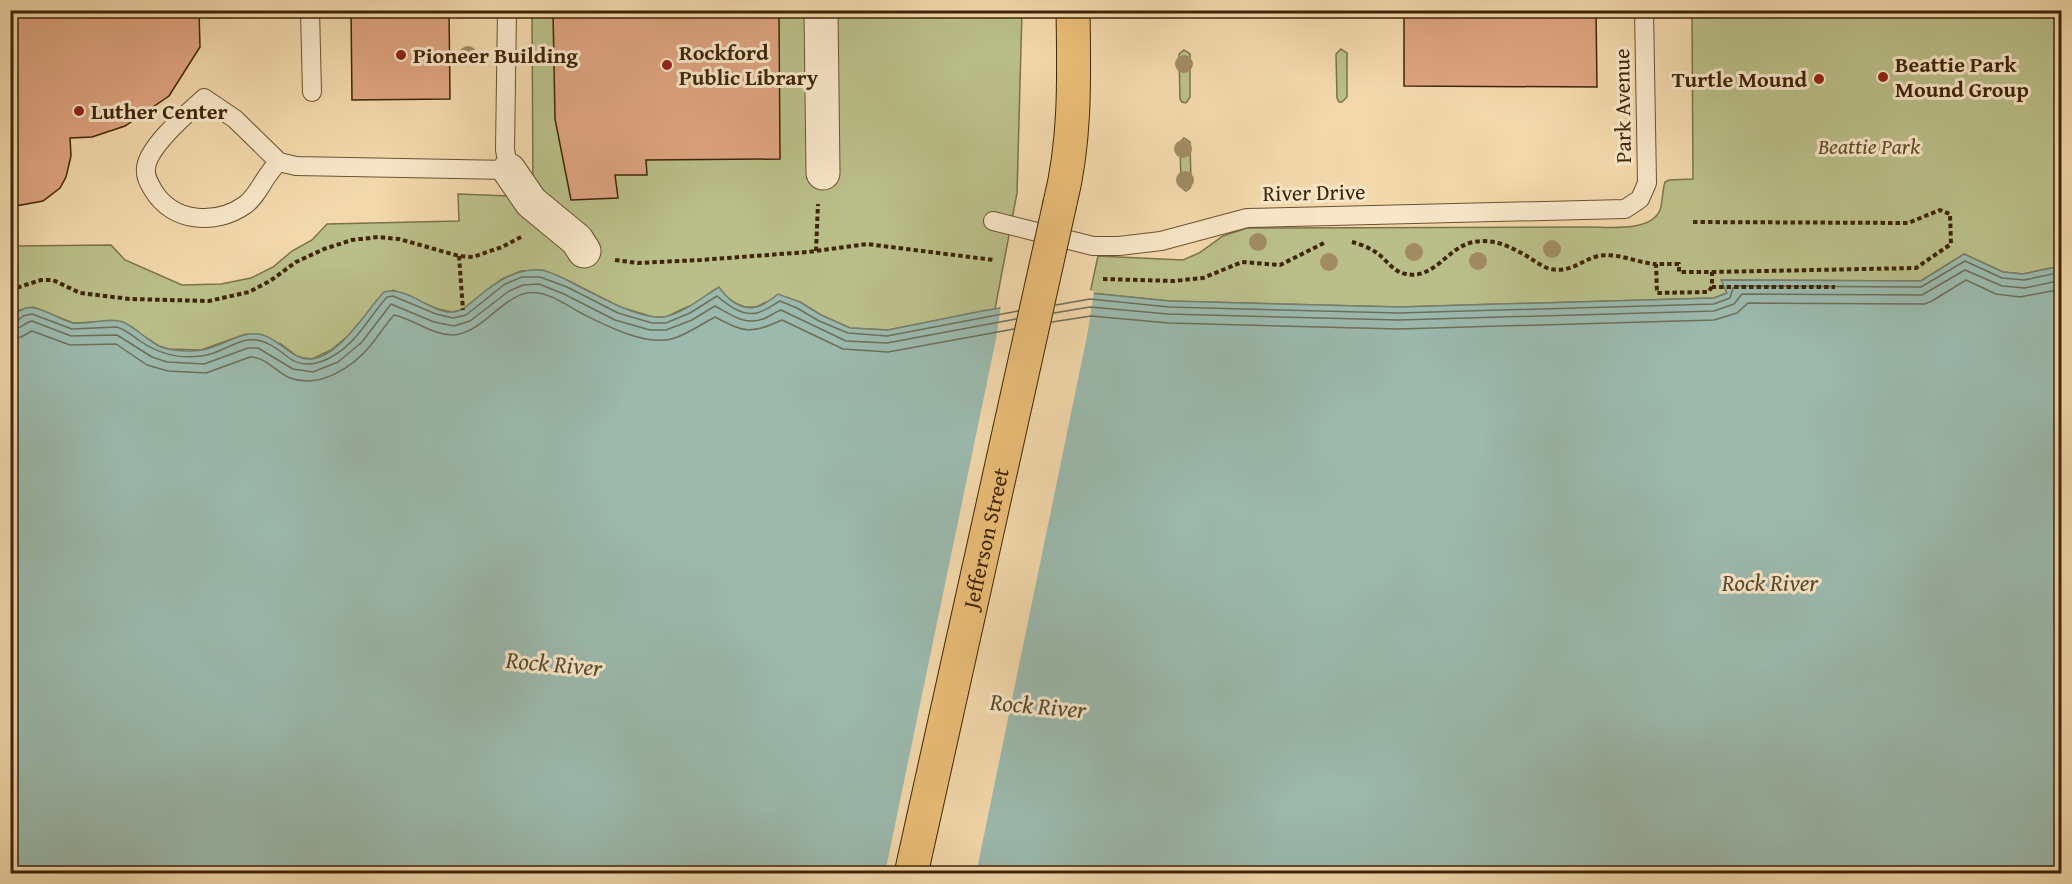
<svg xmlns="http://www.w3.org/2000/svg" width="2072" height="884" viewBox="0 0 2072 884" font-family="'Gentium Book Plus',serif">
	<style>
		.green { fill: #babf89; stroke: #7c7248; stroke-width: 1.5 }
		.water { fill: #9bb9ad; stroke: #767e6b; stroke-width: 1.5 }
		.pier { fill: #f2d8ab }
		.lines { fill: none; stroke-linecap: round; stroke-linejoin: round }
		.shore { stroke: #6d6f5a; stroke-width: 1.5 }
		.building { fill: #dea480; stroke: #3f2507; stroke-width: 1.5 }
		.lane-casing { stroke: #6c5230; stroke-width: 20 }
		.street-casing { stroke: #6c5230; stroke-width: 35 }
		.primary-casing { stroke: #3f2507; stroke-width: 35 }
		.path { stroke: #3f2507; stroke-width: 4; stroke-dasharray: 4.5 3; stroke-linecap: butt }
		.lane { stroke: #f7e6c8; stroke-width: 18 }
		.street { stroke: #f7e6c8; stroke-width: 33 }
		.primary { stroke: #e9bc76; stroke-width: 33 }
		.primary-bridge-casing { stroke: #3f2507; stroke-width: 35; stroke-linecap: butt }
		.primary-bridge { stroke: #e9bc76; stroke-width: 33 }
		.tree { fill: #a18b63 }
		.poi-dot { fill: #8f2418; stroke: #f7e6c8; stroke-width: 2 }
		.labels { text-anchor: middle; stroke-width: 6; stroke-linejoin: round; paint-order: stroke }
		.poi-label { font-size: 22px; font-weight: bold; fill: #3f2507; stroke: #f7e6c8; text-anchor: start }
		.street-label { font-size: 22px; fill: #3f2507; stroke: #f7e6c8 }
		.park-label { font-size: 22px; font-style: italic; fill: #5e4c28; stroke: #f7e6c8 }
		.water-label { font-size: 24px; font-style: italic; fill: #564a30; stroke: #f7e6c8 }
	</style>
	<rect width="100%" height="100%" fill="#f2d8ab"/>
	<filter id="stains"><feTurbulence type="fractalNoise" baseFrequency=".00333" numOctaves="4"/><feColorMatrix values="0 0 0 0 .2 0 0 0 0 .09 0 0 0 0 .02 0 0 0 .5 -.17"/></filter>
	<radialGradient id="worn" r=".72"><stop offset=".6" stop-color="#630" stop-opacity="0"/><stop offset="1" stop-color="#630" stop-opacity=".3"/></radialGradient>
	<g class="green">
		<path d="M 532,11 L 1022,11 L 1017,193 L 995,309 L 888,330 L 850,328 L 821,315 L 800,302 L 766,302 L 756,307 L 745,307 L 735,303 L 725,296 L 687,307 L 666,317 L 653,317 L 620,307 L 569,281 L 542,270 L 521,271 L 502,279 L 463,310 L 452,312 L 438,309 L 393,290 L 377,300 L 354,331 L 331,350 L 312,359 L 298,357 L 281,344 L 246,334 L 201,350 L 169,349 L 159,346 L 145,337 L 100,322 L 73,323 L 33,307 L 20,310 L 11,318 L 11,246 L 111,245 L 125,260 L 182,285 L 221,284 L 251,278 L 273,267 L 292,251 L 312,240 L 327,224 L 459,221 L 458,194 L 533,197 Z"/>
		<path d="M 1692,11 L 2061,11 L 2061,266 L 2023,274 L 2003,272 L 1964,254 L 1921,281 L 1722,280 L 1727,293 L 1714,298 L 1399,307 L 1169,301 L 1090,293 L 1098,256 L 1183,260 L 1199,253 L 1223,236 L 1247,228 L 1590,227 C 1609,227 1651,232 1660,210 C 1663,201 1662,191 1665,182 L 1669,180 L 1693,179 Z"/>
		<path d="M 1341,49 L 1347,53 L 1347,97 L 1342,102 L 1339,102 L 1337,98 L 1336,54 Z"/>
		<path d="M 1184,50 L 1190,54 L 1190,97 L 1186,103 L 1182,102 L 1180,99 L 1179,54 Z"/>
		<path d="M 1184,138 L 1190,142 L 1191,185 L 1190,188 L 1186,191 L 1181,187 L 1180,142 Z"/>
	</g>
	<path class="water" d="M 1964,254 L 2003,272 L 2023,274 L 2061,266 L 2061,873 L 11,874 L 10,318 C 17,312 25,306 34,308 C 48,310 59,320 73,323 C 89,325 108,317 123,322 C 137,328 147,341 161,347 C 172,351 191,352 202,350 C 222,347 242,329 263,335 C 280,340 293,361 312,359 C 340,356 366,311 384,292 C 408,286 428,312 452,312 C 463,312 471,302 479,296 C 496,282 517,268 541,270 C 554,272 570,282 582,288 C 602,298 646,323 668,316 C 686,311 703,297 719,287 C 727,299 741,311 757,307 C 764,305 772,299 778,294 L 800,302 L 821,315 L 850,328 L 888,330 L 982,311 L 1090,293 L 1169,301 L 1399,307 L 1714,298 L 1727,293 L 1721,280 L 1921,281 Z"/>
	<path class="pier" d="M 1089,290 L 1094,291 L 1088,331 L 976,874 L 885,873 L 996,339 L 1001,305 Z"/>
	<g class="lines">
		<g class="shore">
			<path d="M 1056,305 L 1090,299 L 1169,307 L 1399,313 L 1714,304 L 1730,298 L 1733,288 L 1735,286 L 1921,287 L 1965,261 L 2002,278 L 2024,280 L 2062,272"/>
			<path d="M 1054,313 L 1090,307 L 1168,314 L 1399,320 L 1714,311 L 1734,304 L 1742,294 L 1922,295 L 1965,270 L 2002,286 L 2025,288 L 2062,280"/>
			<path d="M 10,322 L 16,322 L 23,316 L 32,314 L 72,329 L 117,327 C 126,330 133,336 140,341 C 159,354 179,359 201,356 C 218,355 232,342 248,340 C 264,338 278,349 289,358 C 313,375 344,352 359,333 C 369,321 377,308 387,297 L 393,296 L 436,314 L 453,318 L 466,315 L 505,284 L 522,277 L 540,277 L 567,287 L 618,313 L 652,323 L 666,323 L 690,313 L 717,296 C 728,305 741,316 757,313 C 765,311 773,305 780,301 L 797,308 L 819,321 L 848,333 L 887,336 L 1018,311"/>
			<path d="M 1052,322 L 1091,316 L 1169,323 L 1399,329 L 1714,320 L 1737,313 L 1748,303 L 1924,304 L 1932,301 L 1966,280 L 1996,294 L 2020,297 L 2062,289"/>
			<path d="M 10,330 C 19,330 24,323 32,321 L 71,336 L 117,335 L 152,357 L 167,362 L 204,364 L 248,348 L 258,348 L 293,369 L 313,372 L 338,362 L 362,342 L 391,304 L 434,322 L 454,326 L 470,321 L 509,291 L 523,285 L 539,284 L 564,294 L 615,320 L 650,330 L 666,330 L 692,320 L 715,306 C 730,314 745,326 763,319 C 769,317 775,312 781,310 L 846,341 L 887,343 L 1016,319"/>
			<path d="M 10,339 L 21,337 L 32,331 L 70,345 L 116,344 L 147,365 L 168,371 L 206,373 L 250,357 C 266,357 276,372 290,378 C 320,389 353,367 371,345 C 379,335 386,324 394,315 C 414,319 433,336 454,335 C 486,332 506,288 538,293 C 552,295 567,305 579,312 C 603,324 647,348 675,338 C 689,333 702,324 715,317 C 745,333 751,334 782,320 L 843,349 L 888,352 L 1014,329"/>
		</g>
	</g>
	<g class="building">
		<path d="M 10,10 L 199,10 L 200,47 L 169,96 L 125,126 L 92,137 L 70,138 L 71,156 L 66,177 L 60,188 L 43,201 L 10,207 Z"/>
		<path d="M 351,10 L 449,10 L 450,99 L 352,100 Z"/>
		<path d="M 553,10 L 779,10 L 780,159 L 646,160 L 647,175 L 615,175 L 618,198 L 571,200 L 555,119 Z"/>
		<path d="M 1404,10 L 1596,10 L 1597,87 L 1404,86 Z"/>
	</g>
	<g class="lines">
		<defs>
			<g id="lane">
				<path d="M 310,10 L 312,92"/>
				<path d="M 279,162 C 264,175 259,195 245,205 C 215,226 172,222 153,190 C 149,183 145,177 146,168 C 148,146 188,113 204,98 L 235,119 L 279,162 L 296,166 L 509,170 L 505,150 L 507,10"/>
				<path d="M 993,221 L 1093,246 L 1119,246 L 1161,241 L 1247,218 L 1625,209 L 1640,199 L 1647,183 L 1644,10"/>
			</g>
			<g id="street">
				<path d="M 821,10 L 823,173"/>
				<path d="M 509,170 L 531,202 L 577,240 L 584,251"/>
			</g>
			<path id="primary" d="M 1060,203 C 1076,140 1074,75 1073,10"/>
		</defs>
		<use href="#lane" class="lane-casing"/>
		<use href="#street" class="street-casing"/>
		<use href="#primary" class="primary-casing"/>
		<g class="path">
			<path d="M 1693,222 L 1908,223 L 1940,210 L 1950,214 L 1951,244 L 1916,268 L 1712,272"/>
			<path d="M 1352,242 C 1360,244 1370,248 1377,253 C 1387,260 1393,272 1406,274 C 1435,280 1448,246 1474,242 C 1495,238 1513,248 1530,258 C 1536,262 1543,267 1550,269 C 1571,273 1580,261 1598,256 C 1617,252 1637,263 1656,264"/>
			<path d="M 816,251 L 818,204"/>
			<path d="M 459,256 L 463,310"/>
			<path d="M 615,260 L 638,263 L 700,260 L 808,252 L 867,244 L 994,260"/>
			<path d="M 1103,279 L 1174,281 L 1203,278 L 1242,262 L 1280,265 L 1324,243"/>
			<path d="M 1712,287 L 1708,292 L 1657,293 L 1656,264 L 1679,264 L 1679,272 L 1712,272 L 1712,287 L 1835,287"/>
			<path d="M 10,290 L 41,280 L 53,280 L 80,293 L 130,299 L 209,301 L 249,292 L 270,281 L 296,262 L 324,249 L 352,240 L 378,237 L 399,239 L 459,256 L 473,257 L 502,247 L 523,236"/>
		</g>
		<use href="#lane" class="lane"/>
		<use href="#street" class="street"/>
		<use href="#primary" class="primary"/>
		<defs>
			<g id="primary-bridge">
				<path id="s1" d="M 911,874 L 1060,203"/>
			</g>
		</defs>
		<use href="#primary-bridge" class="primary-bridge-casing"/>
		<use href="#primary-bridge" class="primary-bridge"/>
	</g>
	<g class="tree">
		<circle cx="468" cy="55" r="9"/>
		<circle cx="1184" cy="64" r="9"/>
		<circle cx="1183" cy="149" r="9"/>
		<circle cx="1185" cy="180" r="9"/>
		<circle cx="1258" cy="242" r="9"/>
		<circle cx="1552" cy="249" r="9"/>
		<circle cx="1414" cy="252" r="9"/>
		<circle cx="1478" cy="261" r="9"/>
		<circle cx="1329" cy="262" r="9"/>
	</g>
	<g class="poi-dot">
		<circle cx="401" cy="55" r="6"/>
		<circle cx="667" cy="65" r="6"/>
		<circle cx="1883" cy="77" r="6"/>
		<circle cx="1819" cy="79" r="6"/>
		<circle cx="79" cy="111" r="6"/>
	</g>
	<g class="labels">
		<g class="poi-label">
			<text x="679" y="60">Rockford<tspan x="679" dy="25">Public Library</tspan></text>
			<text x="413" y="63">Pioneer Building</text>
			<text x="1895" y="72">Beattie Park<tspan x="1895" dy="25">Mound Group</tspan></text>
			<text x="1807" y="87" text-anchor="end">Turtle Mound</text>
			<text x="91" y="119">Luther Center</text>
		</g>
		<g class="street-label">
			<text transform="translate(1622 106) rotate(-91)" y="8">Park Avenue</text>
			<text transform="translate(1314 192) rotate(-1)" y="8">River Drive</text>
			<text dy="8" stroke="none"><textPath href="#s1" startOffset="344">Jefferson Street</textPath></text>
		</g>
		<g class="park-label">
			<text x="1869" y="154">Beattie Park</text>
		</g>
		<g class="water-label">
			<text x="1770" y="591">Rock River</text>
			<text transform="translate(554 664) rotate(5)" y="8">Rock River</text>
			<text transform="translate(1038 706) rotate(5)" y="8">Rock River</text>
		</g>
	</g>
	<rect width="2072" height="884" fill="none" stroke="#f2d8ab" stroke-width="36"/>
	<rect x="12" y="12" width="2048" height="860" fill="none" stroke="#3f2507" stroke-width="3"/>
	<rect x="18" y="18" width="2036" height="848" fill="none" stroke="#3f2507" stroke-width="1.5"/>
	<rect width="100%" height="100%" filter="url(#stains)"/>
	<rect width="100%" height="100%" fill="url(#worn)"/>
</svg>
